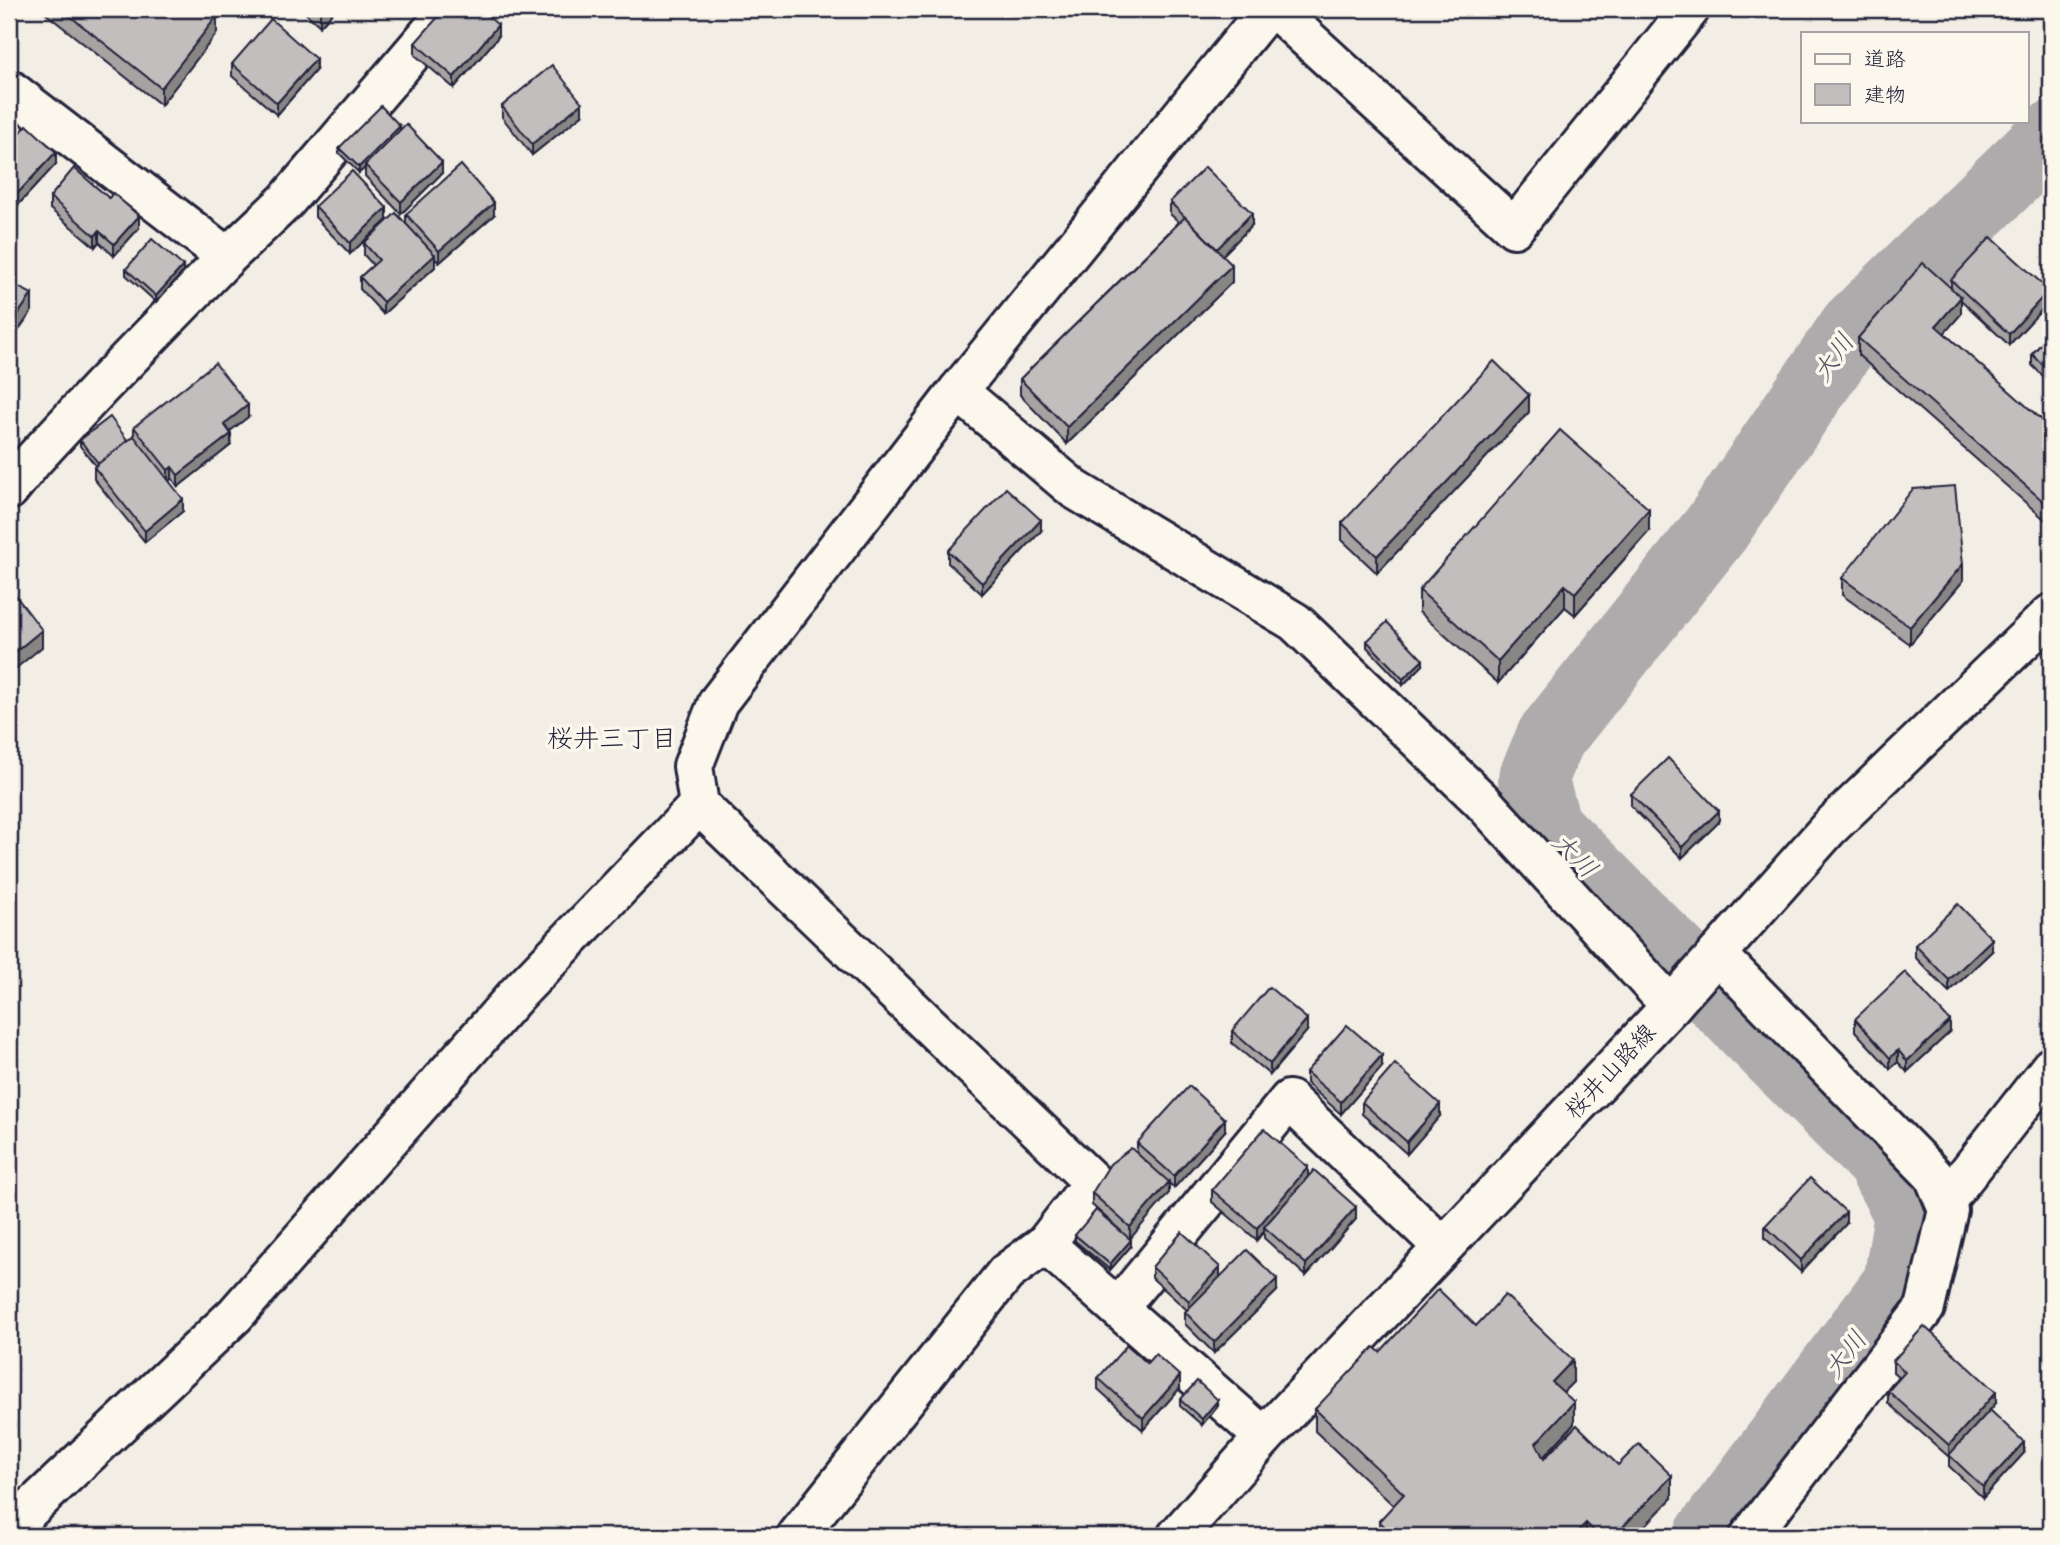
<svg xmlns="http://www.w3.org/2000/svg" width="2060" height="1545" viewBox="0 0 2060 1545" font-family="'Comic Neue','Klee One',sans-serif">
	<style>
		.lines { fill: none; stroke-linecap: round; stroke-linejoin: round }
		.river { stroke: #aeabad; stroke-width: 70 }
		.minor-casing { stroke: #22223b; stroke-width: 44 }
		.major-casing { stroke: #22223b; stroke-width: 44 }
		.minor { stroke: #fbf7ec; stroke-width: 38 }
		.major { stroke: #fbf7ec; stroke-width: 38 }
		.wall { fill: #a7a3a3; stroke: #22223b; stroke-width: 2 }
		.shaded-wall { fill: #888585; stroke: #22223b; stroke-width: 2 }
		.building { fill: #c2bebe; stroke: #22223b; stroke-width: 2 }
		.labels { text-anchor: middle; stroke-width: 7; stroke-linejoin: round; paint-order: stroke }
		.street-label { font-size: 24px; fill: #22223b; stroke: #fbf7ec }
		.water-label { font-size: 26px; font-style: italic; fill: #535263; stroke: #fbf7ec }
		.neighbourhood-label { font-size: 26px; fill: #22223b; stroke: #fbf7ec }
	</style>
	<rect width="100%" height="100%" fill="#f2eee5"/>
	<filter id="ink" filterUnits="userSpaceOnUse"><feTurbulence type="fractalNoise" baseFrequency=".0143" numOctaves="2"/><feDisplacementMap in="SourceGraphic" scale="14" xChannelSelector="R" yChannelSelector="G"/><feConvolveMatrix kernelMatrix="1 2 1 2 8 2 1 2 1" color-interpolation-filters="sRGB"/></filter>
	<g filter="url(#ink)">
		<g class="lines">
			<path class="river" d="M 1709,1536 L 1898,1283 L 1909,1214 L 1880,1160 L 1547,827 L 1533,779 L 1551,737 L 1716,529 L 1854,327 L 2051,136"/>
			<defs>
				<g id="minor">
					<path d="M 1275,9 L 1514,228 L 1690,9"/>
					<path d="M 9,89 L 227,257"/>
					<path d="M 958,391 L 1074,489 L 1295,622 L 1481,800 L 1671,1006"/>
					<path d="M 9,490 L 34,459 L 99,389 L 227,257 L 286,201 L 450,9"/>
					<path d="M 1717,954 L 1934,1176 L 1948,1210 L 1925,1308 L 1750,1536"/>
					<path d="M 1945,1202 L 2051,1067"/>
					<path d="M 1118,1308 L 1289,1100 L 1443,1247"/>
					<path d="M 1264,1437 L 1045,1244 L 1093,1182 L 699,805 L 693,766 L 718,702 L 958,391 L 1268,9"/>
					<path d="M 9,1529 L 235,1315 L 517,994 L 699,805"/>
					<path d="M 797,1536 L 1006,1273 L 1045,1244"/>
				</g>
				<path id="major" d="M 1177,1536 L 1264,1437 L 1671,1006 L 1829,828 L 2051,614"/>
			</defs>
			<use href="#minor" class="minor-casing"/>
			<use href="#major" class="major-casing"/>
			<use href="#minor" class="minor"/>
			<use href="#major" class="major"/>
		</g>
		<g class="wall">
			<path d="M 40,9 L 208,9 L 217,33 L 161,105 Z"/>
			<path d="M 301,9 L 336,9 L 320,26 Z"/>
			<path d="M 498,37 L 454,88 L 415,55 L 415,43 Z"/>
			<path d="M 232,64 L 316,70 L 277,115 L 232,76 Z"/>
			<path d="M 502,106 L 582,115 L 532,155 L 502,117 Z"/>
			<path d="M 400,130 L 442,173 L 401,214 L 365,176 L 365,168 L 359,173 L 339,153 L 339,148 Z"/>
			<path d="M 9,145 L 56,164 L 17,206 L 9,198 Z"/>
			<path d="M 50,197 L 139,228 L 114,256 L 99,242 L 95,247 L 50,209 Z"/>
			<path d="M 1170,202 L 1252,225 L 1222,256 L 1232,282 L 1067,444 L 1020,395 L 1020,379 L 1179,222 L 1170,214 Z"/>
			<path d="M 315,206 L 387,220 L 350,254 L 315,217 Z"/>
			<path d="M 406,214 L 494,215 L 439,263 L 435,258 L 435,267 L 383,314 L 360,289 L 360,277 L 373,265 L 364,255 L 364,243 L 406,224 Z"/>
			<path d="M 126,269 L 183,272 L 156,302 L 126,275 Z"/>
			<path d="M 1951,280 L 2049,302 L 2009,345 L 1961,300 L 1961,314 L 1944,333 L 2051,428 L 2051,525 L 1858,355 L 1858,338 L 1951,288 Z"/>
			<path d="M 2051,333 L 2051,384 L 2032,365 L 2032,354 Z"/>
			<path d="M 1529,412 L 1377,573 L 1342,540 L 1342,523 Z"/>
			<path d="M 248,417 L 229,431 L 231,445 L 178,487 L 172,478 L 169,481 L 183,511 L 145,542 L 94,479 L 94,467 L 96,466 L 80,446 L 80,440 L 128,441 L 134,436 L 134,427 Z"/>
			<path d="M 1041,531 L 982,594 L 948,563 L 948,551 Z"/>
			<path d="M 1649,531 L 1575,615 L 1565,607 L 1498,683 L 1419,612 L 1419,590 Z"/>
			<path d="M 1842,578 L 1963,581 L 1910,644 L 1842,595 Z"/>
			<path d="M 1367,641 L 1423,665 L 1403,685 L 1367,647 Z"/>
			<path d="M 1631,794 L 1719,822 L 1682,858 L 1631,806 Z"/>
			<path d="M 1915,945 L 1992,951 L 1949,992 L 1915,957 Z"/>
			<path d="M 1855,1019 L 1950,1032 L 1907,1072 L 1898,1062 L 1890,1069 L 1855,1031 Z"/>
			<path d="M 1232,1031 L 1307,1031 L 1270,1075 L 1232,1043 Z"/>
			<path d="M 1382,1067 L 1341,1114 L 1306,1083 L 1306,1072 Z"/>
			<path d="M 1362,1102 L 1440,1116 L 1407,1154 L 1362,1114 Z"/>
			<path d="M 1225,1131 L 1174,1188 L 1169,1183 L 1169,1193 L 1130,1238 L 1131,1246 L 1110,1270 L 1075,1241 L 1075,1235 L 1121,1231 L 1092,1205 L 1092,1193 L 1137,1154 L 1137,1143 Z"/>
			<path d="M 1308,1177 L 1356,1219 L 1306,1276 L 1264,1238 L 1264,1231 L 1257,1240 L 1212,1202 L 1212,1190 Z"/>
			<path d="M 1846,1224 L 1801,1272 L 1765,1238 L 1765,1226 Z"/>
			<path d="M 1152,1267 L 1220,1277 L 1277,1291 L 1214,1353 L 1185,1324 L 1185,1312 L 1187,1310 L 1152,1278 Z"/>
			<path d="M 1476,1326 L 1573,1382 L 1563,1392 L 1574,1424 L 1543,1458 L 1544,1459 L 1618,1465 L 1672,1498 L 1635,1536 L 1379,1536 L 1379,1521 L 1394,1506 L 1315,1431 L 1315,1409 L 1380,1352 Z"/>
			<path d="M 1893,1361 L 1996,1403 L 1990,1410 L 2024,1453 L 1983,1498 L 1949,1466 L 1949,1457 L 1888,1403 L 1888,1391 L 1900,1378 L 1893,1372 Z"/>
			<path d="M 1147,1363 L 1180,1388 L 1143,1430 L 1098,1389 L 1098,1378 Z"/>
			<path d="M 1180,1400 L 1218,1405 L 1202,1425 L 1180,1406 Z"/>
		</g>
		<g class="shaded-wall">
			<path d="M 320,9 L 336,9 L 320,26 Z"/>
			<path d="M 217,16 L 217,33 L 161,105 L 161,88 Z"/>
			<path d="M 498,25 L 498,37 L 454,88 L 454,77 Z"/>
			<path d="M 316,59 L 316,70 L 277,115 L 277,103 Z"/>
			<path d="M 582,103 L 582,115 L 532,155 L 532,144 Z"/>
			<path d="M 400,126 L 400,132 L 365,165 L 365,168 L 359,173 L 359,167 Z"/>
			<path d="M 56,152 L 56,164 L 17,206 L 17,194 Z"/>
			<path d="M 442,162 L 442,173 L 401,214 L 401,202 Z"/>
			<path d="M 494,203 L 494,215 L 439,263 L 439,251 Z"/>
			<path d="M 387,208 L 387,220 L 350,254 L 350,243 Z"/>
			<path d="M 1252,213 L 1252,225 L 1217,261 L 1217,249 Z"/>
			<path d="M 139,216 L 139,228 L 114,256 L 114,244 Z"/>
			<path d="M 99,231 L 99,242 L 95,247 L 95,236 Z"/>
			<path d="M 435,255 L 435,267 L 383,314 L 383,302 Z"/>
			<path d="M 1232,265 L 1232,282 L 1067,444 L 1067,427 Z"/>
			<path d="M 183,266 L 183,272 L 156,302 L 156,296 Z"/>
			<path d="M 2049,290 L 2049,302 L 2009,345 L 2009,334 Z"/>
			<path d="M 32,294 L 32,311 L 9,344 L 9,327 Z"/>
			<path d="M 1961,297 L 1961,314 L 1936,343 L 1936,326 Z"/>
			<path d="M 1529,395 L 1529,412 L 1377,573 L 1377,556 Z"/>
			<path d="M 248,405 L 248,417 L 224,436 L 224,424 Z"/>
			<path d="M 231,434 L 231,445 L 178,487 L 178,475 Z"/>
			<path d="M 172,467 L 172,478 L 168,482 L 168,470 Z"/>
			<path d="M 183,499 L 183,511 L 145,542 L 145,531 Z"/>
			<path d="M 1649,509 L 1649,531 L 1575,615 L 1575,593 Z"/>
			<path d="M 1041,520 L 1041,531 L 982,594 L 982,583 Z"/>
			<path d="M 1963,564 L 1963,581 L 1910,644 L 1910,627 Z"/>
			<path d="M 1565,585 L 1565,607 L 1498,683 L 1498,661 Z"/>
			<path d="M 42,630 L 42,647 L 9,674 L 9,657 Z"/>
			<path d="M 1423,660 L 1423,665 L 1403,685 L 1403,679 Z"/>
			<path d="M 1719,811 L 1719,822 L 1682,858 L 1682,847 Z"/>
			<path d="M 1992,939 L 1992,951 L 1949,992 L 1949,980 Z"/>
			<path d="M 1307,1019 L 1307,1031 L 1270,1075 L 1270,1064 Z"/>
			<path d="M 1950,1021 L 1950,1032 L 1907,1072 L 1907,1061 Z"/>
			<path d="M 1898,1050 L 1898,1062 L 1890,1069 L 1890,1058 Z"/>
			<path d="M 1382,1055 L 1382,1067 L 1341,1114 L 1341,1102 Z"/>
			<path d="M 1440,1104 L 1440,1116 L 1407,1154 L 1407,1142 Z"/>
			<path d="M 1225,1119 L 1225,1131 L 1174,1188 L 1174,1176 Z"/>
			<path d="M 1308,1167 L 1308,1179 L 1264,1227 L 1264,1231 L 1257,1240 L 1257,1228 Z"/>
			<path d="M 1169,1182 L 1169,1193 L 1130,1239 L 1130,1227 Z"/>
			<path d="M 1356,1207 L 1356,1219 L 1306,1276 L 1306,1264 Z"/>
			<path d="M 1846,1212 L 1846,1224 L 1801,1272 L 1801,1260 Z"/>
			<path d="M 1131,1240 L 1131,1246 L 1110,1270 L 1110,1264 Z"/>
			<path d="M 1220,1267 L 1220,1278 L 1189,1312 L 1189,1301 Z"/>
			<path d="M 1277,1279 L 1277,1291 L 1214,1353 L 1214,1342 Z"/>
			<path d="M 1573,1360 L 1573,1382 L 1552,1403 L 1552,1382 Z"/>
			<path d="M 1180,1376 L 1180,1388 L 1143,1430 L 1143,1418 Z"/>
			<path d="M 1996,1392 L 1996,1403 L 1949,1457 L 1949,1445 Z"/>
			<path d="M 1218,1400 L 1218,1405 L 1202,1425 L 1202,1419 Z"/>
			<path d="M 1574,1402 L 1574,1424 L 1536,1465 L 1536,1443 Z"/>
			<path d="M 2024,1442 L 2024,1453 L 1983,1498 L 1983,1487 Z"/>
			<path d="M 1672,1476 L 1672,1498 L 1635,1536 L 1614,1536 Z"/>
			<path d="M 1586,1523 L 1586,1536 L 1573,1536 Z"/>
		</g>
		<g class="building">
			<path d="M 61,9 L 208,9 L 217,16 L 161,88 Z"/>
			<path d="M 445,9 L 480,9 L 498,25 L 454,77 L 415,43 Z"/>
			<path d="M 271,19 L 316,59 L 277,103 L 232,64 Z"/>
			<path d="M 552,65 L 582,103 L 532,144 L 502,106 Z"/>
			<path d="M 381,106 L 400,126 L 359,167 L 339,148 Z"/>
			<path d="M 406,124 L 442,162 L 401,202 L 365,165 Z"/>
			<path d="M 27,125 L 56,152 L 17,194 L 9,186 L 9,145 Z"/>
			<path d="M 461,165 L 494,203 L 439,251 L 406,214 Z"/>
			<path d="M 1205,167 L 1252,213 L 1217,249 L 1170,202 Z"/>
			<path d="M 74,168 L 109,198 L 113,193 L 139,216 L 114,244 L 99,231 L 95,236 L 50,197 Z"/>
			<path d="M 352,171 L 387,208 L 350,243 L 315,206 Z"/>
			<path d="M 396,213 L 435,255 L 383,302 L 360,277 L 379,260 L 364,243 Z"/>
			<path d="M 1185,217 L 1232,265 L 1067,427 L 1020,379 Z"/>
			<path d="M 1991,237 L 2049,290 L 2009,334 L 1951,280 Z"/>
			<path d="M 152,239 L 183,266 L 156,296 L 126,269 Z"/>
			<path d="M 1923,263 L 1961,297 L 1936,326 L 2051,428 L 2051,508 L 1858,338 Z"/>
			<path d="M 9,282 L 32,294 L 9,327 Z"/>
			<path d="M 2051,333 L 2051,373 L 2032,354 Z"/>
			<path d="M 1494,361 L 1529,395 L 1377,556 L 1342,523 Z"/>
			<path d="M 215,363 L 248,405 L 224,424 L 231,434 L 178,475 L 172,467 L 168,470 L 134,427 Z"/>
			<path d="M 110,417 L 128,441 L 99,464 L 80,440 Z"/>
			<path d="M 1560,430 L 1649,509 L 1575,593 L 1565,585 L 1498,661 L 1419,590 Z"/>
			<path d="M 134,436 L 183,499 L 145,531 L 94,467 Z"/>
			<path d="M 1955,486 L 1963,564 L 1910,627 L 1842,578 L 1913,489 Z"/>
			<path d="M 1006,488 L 1041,520 L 982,583 L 948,551 Z"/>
			<path d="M 9,587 L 42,630 L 9,657 Z"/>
			<path d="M 1387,622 L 1423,660 L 1403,679 L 1367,641 Z"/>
			<path d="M 1668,758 L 1719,811 L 1682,847 L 1631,794 Z"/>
			<path d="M 1958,904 L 1992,939 L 1949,980 L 1915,945 Z"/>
			<path d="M 1905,972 L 1950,1021 L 1907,1061 L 1898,1050 L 1890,1058 L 1855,1019 Z"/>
			<path d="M 1269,987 L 1307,1019 L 1270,1064 L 1232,1031 Z"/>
			<path d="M 1347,1025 L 1382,1055 L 1341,1102 L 1306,1072 Z"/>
			<path d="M 1395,1064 L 1440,1104 L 1407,1142 L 1362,1102 Z"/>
			<path d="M 1189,1086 L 1225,1119 L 1174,1176 L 1137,1143 Z"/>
			<path d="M 1264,1129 L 1308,1167 L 1257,1228 L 1212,1190 Z"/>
			<path d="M 1131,1148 L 1169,1182 L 1130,1227 L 1092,1193 L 1110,1164 Z"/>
			<path d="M 1314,1170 L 1356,1207 L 1306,1264 L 1264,1227 Z"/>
			<path d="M 1810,1178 L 1846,1212 L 1801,1260 L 1765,1226 Z"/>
			<path d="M 1096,1210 L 1131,1240 L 1110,1264 L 1075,1235 Z"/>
			<path d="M 1182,1232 L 1220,1267 L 1189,1301 L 1152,1267 Z"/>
			<path d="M 1247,1250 L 1277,1279 L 1214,1342 L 1185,1312 Z"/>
			<path d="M 1438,1289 L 1476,1326 L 1505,1295 L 1573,1360 L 1552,1382 L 1574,1402 L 1536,1443 L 1544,1459 L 1577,1425 L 1618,1465 L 1639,1444 L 1672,1476 L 1614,1536 L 1599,1536 L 1586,1523 L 1573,1536 L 1394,1536 L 1379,1521 L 1404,1494 L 1315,1409 L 1374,1347 L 1380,1352 Z"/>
			<path d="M 1924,1326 L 1996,1392 L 1949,1445 L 1888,1391 L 1905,1372 L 1893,1361 Z"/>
			<path d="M 1127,1345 L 1147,1363 L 1155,1354 L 1180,1376 L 1143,1418 L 1098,1378 Z"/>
			<path d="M 1197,1381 L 1218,1400 L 1202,1419 L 1180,1400 Z"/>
			<path d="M 1990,1410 L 2024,1442 L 1983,1487 L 1949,1455 Z"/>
			<path d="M 968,1529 L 978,1536 L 963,1536 Z"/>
		</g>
	</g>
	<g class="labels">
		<g class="street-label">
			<text transform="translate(1610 1071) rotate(-47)" y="8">桜井山路線</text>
		</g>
		<g class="water-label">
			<text transform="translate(1833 357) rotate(-55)" y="9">大川</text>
			<text transform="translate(1575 855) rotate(45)" y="9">大川</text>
			<text transform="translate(1845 1354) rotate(-53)" y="9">大川</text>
		</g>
		<g class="neighbourhood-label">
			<text x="612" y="747">桜井三丁目</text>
		</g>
	</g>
	<rect width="2060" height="1545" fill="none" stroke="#fbf7ec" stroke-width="35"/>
	<rect x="18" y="18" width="2025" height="1510" fill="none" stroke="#22223b" stroke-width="2.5" filter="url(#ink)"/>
	<rect x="1801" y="32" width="228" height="91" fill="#fbf7ec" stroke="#a4a2a5" stroke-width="2"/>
	<rect x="1815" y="54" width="35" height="10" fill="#fbf7ec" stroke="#a4a2a5" stroke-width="2"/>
	<text x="1864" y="66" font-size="21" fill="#22223b">道路</text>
	<rect x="1815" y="84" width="35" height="21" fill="#c2bebe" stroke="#a4a2a5" stroke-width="2"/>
	<text x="1864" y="102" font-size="21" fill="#22223b">建物</text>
</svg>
